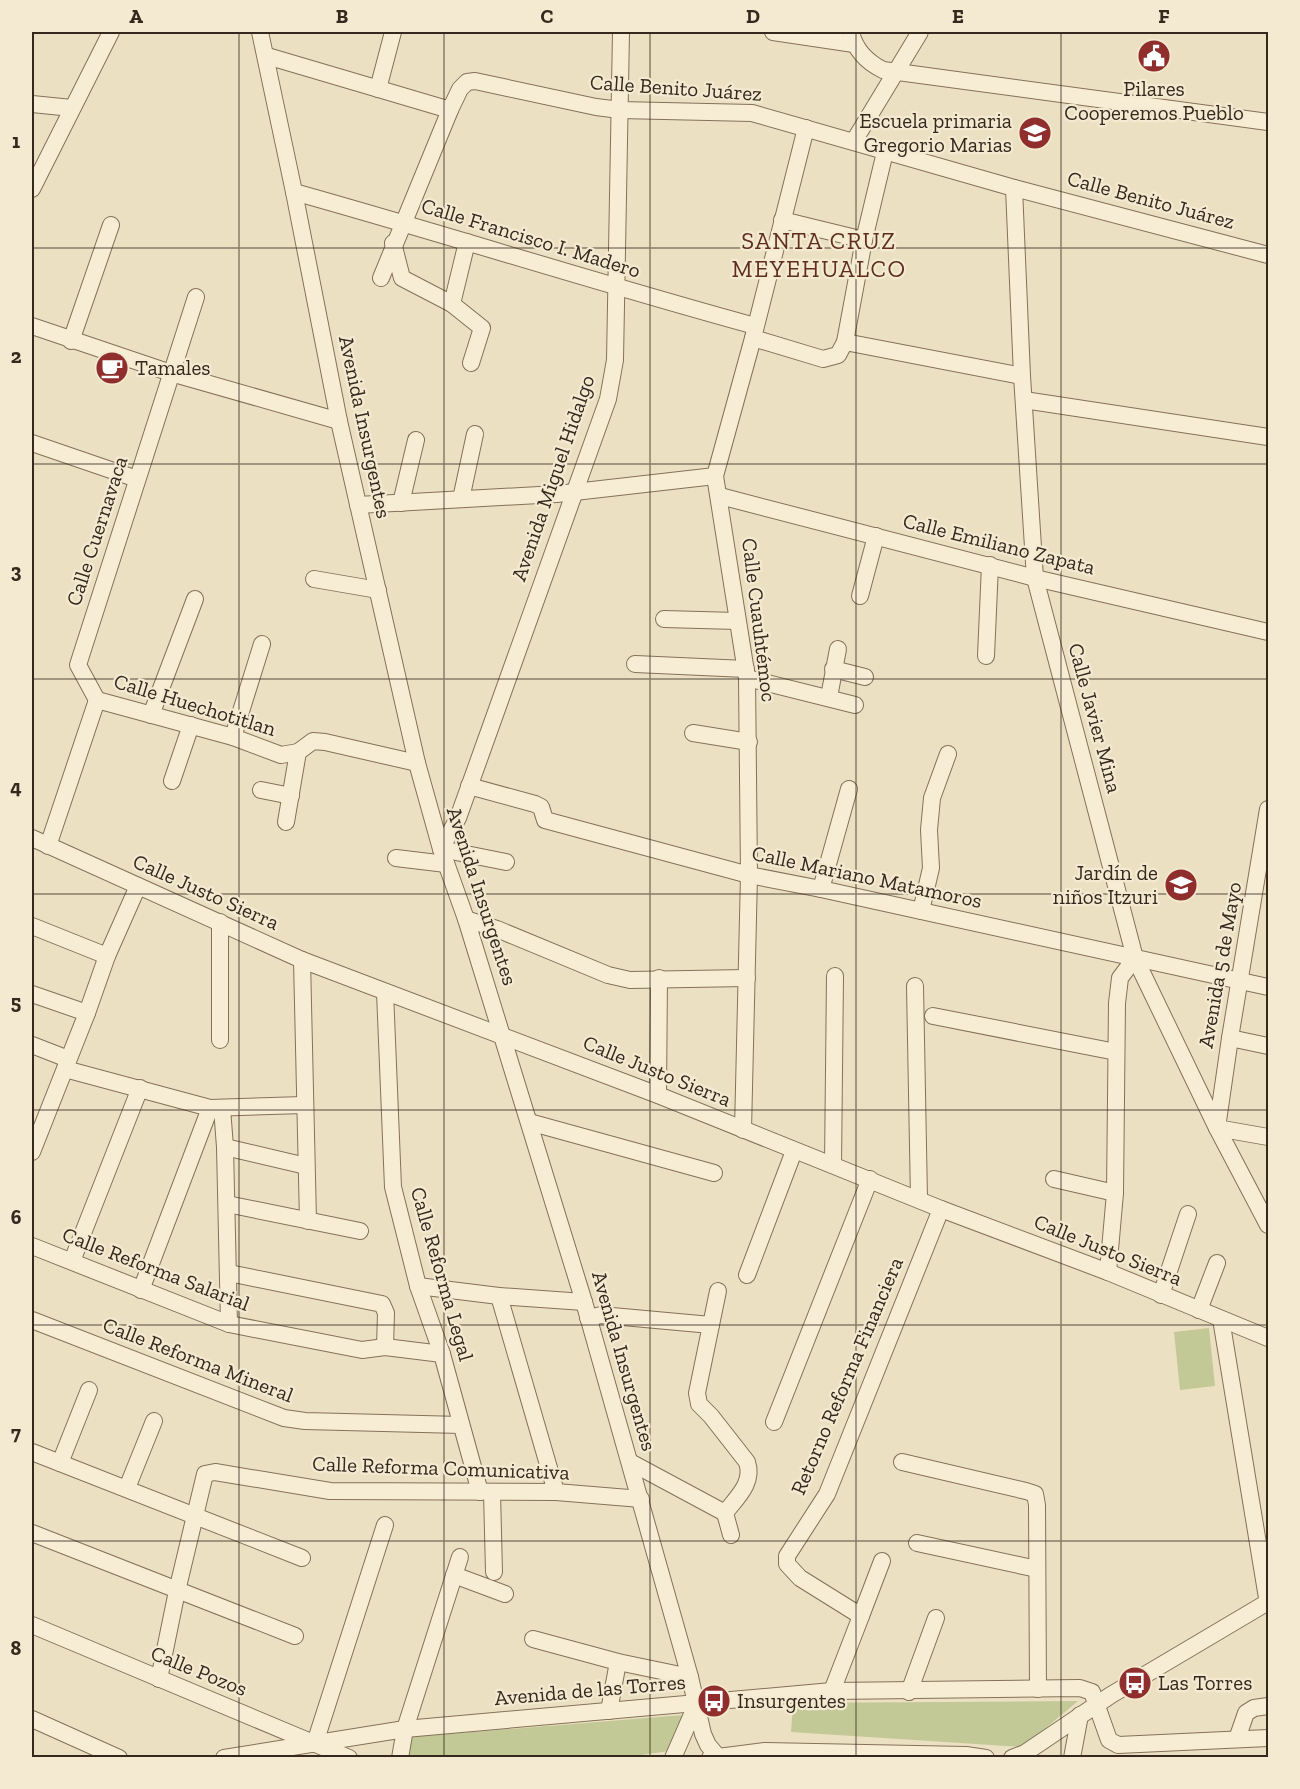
<svg xmlns="http://www.w3.org/2000/svg" width="1300" height="1789" viewBox="0 0 1300 1789" font-family="'Zilla Slab',serif">
	<style>
		.green { fill: #c2c996 }
		.lines { fill: none; stroke-linecap: round; stroke-linejoin: round }
		.minor-casing { stroke: #84715a; stroke-width: 18 }
		.minor { stroke: #f7edd4; stroke-width: 16 }
		.grid { fill: none; stroke: #35291d; stroke-width: 1.5; stroke-opacity: 0.55 }
		.labels { text-anchor: middle; stroke-width: 4.5; stroke-linejoin: round; paint-order: stroke }
		.street-label { font-size: 21px; fill: #35291d; stroke: #f3ead1 }
		.poi-label { font-size: 21px; fill: #35291d; stroke: #f3ead1; text-anchor: start }
		.quarter-label { font-size: 24px; letter-spacing: 1.5px; fill: #5f2e1f; stroke: #f3ead1 }
		.neatline { fill: none; stroke: #35291d; stroke-width: 2 }
		.grid-label { font-size: 20px; text-anchor: middle; font-weight: bold; fill: #35291d }
	</style>
	<rect width="100%" height="100%" fill="#ece0c2"/>
	<g class="green">
		<path d="M 1209,1328 L 1215,1386 L 1180,1390 L 1174,1332 Z"/>
		<path d="M 1078,1701 L 1023,1747 L 791,1732 L 793,1703 Z"/>
		<path d="M 683,1715 L 669,1751 L 621,1758 L 407,1758 L 411,1737 Z"/>
	</g>
	<g class="lines">
		<defs>
			<g id="minor">
				<path d="M 260,32 L 294,192 L 339,421 L 417,763 L 441,849 L 466,919 L 584,1302 L 690,1677 L 703,1734 L 708,1745 L 719,1758"/>
				<path d="M 773,32 L 854,44"/>
				<path d="M 851,32 C 855,50 867,62 883,70 L 1268,122"/>
				<path d="M 267,56 L 450,110 L 460,89 L 467,82 L 475,81 L 596,107 L 620,110 L 752,113 L 1014,188 L 1268,255"/>
				<path d="M 378,89 L 393,32"/>
				<path d="M 32,104 L 72,108"/>
				<path d="M 854,141 L 920,32"/>
				<path d="M 1014,188 L 1022,376 L 1035,578 L 1135,958 L 1217,1128 L 1268,1225"/>
				<path d="M 32,189 L 111,32"/>
				<path d="M 294,192 C 448,235 601,284 755,326"/>
				<path d="M 782,220 L 864,240"/>
				<path d="M 467,242 L 452,304 L 482,328 L 471,363"/>
				<path d="M 393,243 L 402,278 L 452,304"/>
				<path d="M 381,278 L 450,110"/>
				<path d="M 32,326 L 171,373 L 339,421"/>
				<path d="M 753,338 L 823,359 L 838,355 L 845,342 L 1022,376"/>
				<path d="M 71,341 L 111,225"/>
				<path d="M 845,342 L 864,240 L 885,152"/>
				<path d="M 1024,400 L 1268,437"/>
				<path d="M 32,443 L 137,479"/>
				<path d="M 720,496 L 1035,578 L 1268,632"/>
				<path d="M 461,499 L 475,434"/>
				<path d="M 401,503 L 416,440"/>
				<path d="M 358,505 L 557,494 L 715,476"/>
				<path d="M 314,579 L 378,590"/>
				<path d="M 860,596 L 876,536"/>
				<path d="M 664,619 L 737,621"/>
				<path d="M 986,656 L 990,565"/>
				<path d="M 635,664 L 746,669"/>
				<path d="M 833,669 L 865,677"/>
				<path d="M 747,678 L 855,705"/>
				<path d="M 829,697 L 838,649"/>
				<path d="M 97,700 L 78,665 L 196,297"/>
				<path d="M 97,700 L 233,737 L 281,755 L 298,752 L 313,741 L 325,742 L 417,763"/>
				<path d="M 151,715 L 195,599"/>
				<path d="M 693,733 L 749,742"/>
				<path d="M 233,737 L 262,644"/>
				<path d="M 172,781 L 191,725"/>
				<path d="M 469,786 L 535,804 L 541,807 L 545,820 L 749,875 L 821,889 L 1268,987"/>
				<path d="M 261,790 L 291,796"/>
				<path d="M 1268,809 L 1230,1038 L 1217,1128 L 1268,1137"/>
				<path d="M 286,822 L 298,752"/>
				<path d="M 32,838 L 302,960 L 658,1095 L 941,1209 L 1108,1272 L 1268,1338"/>
				<path d="M 48,846 L 97,700"/>
				<path d="M 396,858 L 446,864"/>
				<path d="M 506,862 L 441,849 L 458,818 L 608,399 L 615,360 L 621,32"/>
				<path d="M 821,889 L 849,789"/>
				<path d="M 921,911 L 931,868 L 929,830 L 932,798 L 948,754"/>
				<path d="M 466,919 L 497,929 L 608,975 L 630,980 L 747,978"/>
				<path d="M 32,926 L 107,956"/>
				<path d="M 302,960 L 308,1221"/>
				<path d="M 915,986 L 919,1199"/>
				<path d="M 385,992 L 393,1187 L 418,1286 L 442,1354 L 480,1492"/>
				<path d="M 32,994 L 87,1013"/>
				<path d="M 933,1016 L 1116,1052"/>
				<path d="M 1230,1038 L 1268,1046"/>
				<path d="M 220,1040 L 220,922"/>
				<path d="M 32,1045 L 68,1059"/>
				<path d="M 65,1069 L 210,1108 L 304,1105"/>
				<path d="M 658,1095 L 659,978"/>
				<path d="M 222,1108 L 225,1147 L 229,1324"/>
				<path d="M 529,1122 L 714,1173"/>
				<path d="M 743,1130 L 749,875 L 747,678 L 715,476 L 753,338 L 806,128"/>
				<path d="M 225,1147 L 306,1166"/>
				<path d="M 32,1152 L 87,1013 L 107,956 L 138,886"/>
				<path d="M 833,1165 L 835,976"/>
				<path d="M 1054,1179 L 1115,1193"/>
				<path d="M 227,1204 L 360,1231"/>
				<path d="M 32,1246 L 229,1324 L 362,1350 L 385,1347 L 442,1354"/>
				<path d="M 72,1261 L 140,1088"/>
				<path d="M 1108,1272 L 1115,1193 L 1117,1003 L 1120,978 L 1135,958"/>
				<path d="M 229,1273 L 382,1304 L 386,1313 L 385,1347"/>
				<path d="M 747,1275 L 794,1151"/>
				<path d="M 418,1286 L 499,1296 L 584,1302"/>
				<path d="M 141,1290 L 210,1108"/>
				<path d="M 1161,1295 L 1188,1214"/>
				<path d="M 499,1296 L 556,1492"/>
				<path d="M 1199,1310 L 1217,1263"/>
				<path d="M 588,1318 L 601,1315 L 711,1325 L 697,1393 L 699,1404 L 711,1416 L 747,1462 C 754,1483 737,1497 725,1513 L 630,1462"/>
				<path d="M 1221,1319 L 1268,1604"/>
				<path d="M 32,1320 L 284,1418 L 305,1421 L 461,1425"/>
				<path d="M 711,1325 L 718,1291"/>
				<path d="M 774,1422 L 870,1179"/>
				<path d="M 32,1452 L 302,1558"/>
				<path d="M 902,1462 L 1026,1491 L 1035,1494 L 1037,1505 L 1038,1689"/>
				<path d="M 60,1463 L 89,1390"/>
				<path d="M 127,1488 L 154,1421"/>
				<path d="M 492,1492 L 494,1572"/>
				<path d="M 725,1513 L 731,1535"/>
				<path d="M 32,1533 L 295,1636"/>
				<path d="M 917,1543 L 1037,1569"/>
				<path d="M 454,1575 L 505,1594"/>
				<path d="M 861,1616 L 882,1561"/>
				<path d="M 32,1625 L 349,1758"/>
				<path d="M 533,1639 L 618,1662 L 690,1677"/>
				<path d="M 159,1679 L 177,1591 L 205,1474 L 215,1472 L 330,1491 L 556,1492 L 641,1499"/>
				<path d="M 832,1691 L 861,1616 L 800,1578 L 787,1564 L 787,1556 L 827,1494 L 941,1209"/>
				<path d="M 909,1692 L 936,1618"/>
				<path d="M 609,1711 L 618,1662"/>
				<path d="M 32,1719 L 119,1758"/>
				<path d="M 1237,1739 L 1246,1713 L 1254,1708 L 1268,1706"/>
				<path d="M 315,1743 L 385,1525"/>
				<path d="M 224,1758 L 405,1729 L 832,1691 L 1080,1688 L 1092,1692 L 1109,1740 L 1118,1745 L 1268,1738"/>
				<path d="M 400,1758 L 405,1729 L 460,1557"/>
				<path d="M 673,1758 L 697,1703"/>
				<path d="M 710,1758 L 765,1751 L 966,1755 L 986,1758"/>
				<path d="M 1012,1758 L 1025,1753 L 1111,1695 L 1268,1602"/>
				<path d="M 1072,1758 L 1080,1715"/>
			</g>
		</defs>
		<use href="#minor" class="minor-casing"/>
		<use href="#minor" class="minor"/>
	</g>
	<path class="grid" d="M 239,32 L 239,1758M 444,32 L 444,1758M 650,32 L 650,1758M 856,32 L 856,1758M 1061,32 L 1061,1758M 32,248 L 1268,248M 32,464 L 1268,464M 32,679 L 1268,679M 32,894 L 1268,894M 32,1110 L 1268,1110M 32,1325 L 1268,1325M 32,1541 L 1268,1541"/>
	<defs>
		<symbol id="civic-disc" viewBox="-11 -11 22 22"><circle r="9.5" fill="#902e2d" stroke="#f3ead1"/><path d="M-.6-6.5H3V-4.5H.6V-3L4-1V1h2V6H-6V1h2V-1L-.6-3ZM-1.2 2.5V6h2.4V2.5Z" fill="#fff"/></symbol>
		<symbol id="school-disc" viewBox="-11 -11 22 22"><circle r="9.5" fill="#902e2d" stroke="#f3ead1"/><path d="M0-5L7-2L0 1L-7-2ZM-4 1L0 2.5L4 1V4Q0 6-4 4Z" fill="#fff"/></symbol>
		<symbol id="cafe-disc" viewBox="-11 -11 22 22"><circle r="9.5" fill="#902e2d" stroke="#f3ead1"/><path d="M-5.5-4.5H6V0H3Q3 3.5 0 3.5H-2.5Q-5.5 3.5-5.5 0ZM3-3.2v2h1.7v-2ZM-6 4.5H4V6H-6Z" fill="#fff"/></symbol>
		<symbol id="bus-disc" viewBox="-11 -11 22 22"><circle r="9.5" fill="#902e2d" stroke="#f3ead1"/><path d="M-5-6H5V4H4V6H2V4H-2V6H-4V4H-5ZM-3.5-4V0h7V-4ZM-3.5 1.2v1.5H-2V1.2ZM2 1.2v1.5H3.5V1.2Z" fill="#fff"/></symbol>
	</defs>
	<g fill-rule="evenodd">
		<use href="#civic-disc" x="1135" y="37" width="38" height="38"/>
		<use href="#school-disc" x="1016" y="114" width="38" height="38"/>
		<use href="#cafe-disc" x="93" y="349" width="38" height="38"/>
		<use href="#school-disc" x="1162" y="866" width="38" height="38"/>
		<use href="#bus-disc" x="1116" y="1664" width="38" height="38"/>
		<use href="#bus-disc" x="695" y="1682" width="38" height="38"/>
	</g>
	<g class="labels">
		<g class="street-label">
			<text transform="translate(676 88) rotate(4)" y="7">Calle Benito Juárez</text>
			<text transform="translate(1151 200) rotate(15)" y="7">Calle Benito Juárez</text>
			<text transform="translate(531 238) rotate(17)" y="7">Calle Francisco I. Madero</text>
			<text transform="translate(365 427) rotate(78)" y="7">Avenida Insurgentes</text>
			<text transform="translate(553 478) rotate(-71)" y="7">Avenida Miguel Hidalgo</text>
			<text transform="translate(97 531) rotate(-72)" y="7">Calle Cuernavaca</text>
			<text transform="translate(999 544) rotate(14)" y="7">Calle Emiliano Zapata</text>
			<text transform="translate(759 620) rotate(83)" y="7">Calle Cuauhtémoc</text>
			<text transform="translate(195 705) rotate(17)" y="7">Calle Huechotitlan</text>
			<text transform="translate(1095 718) rotate(75)" y="7">Calle Javier Mina</text>
			<text transform="translate(867 877) rotate(12)" y="7">Calle Mariano Matamoros</text>
			<text transform="translate(206 892) rotate(24)" y="7">Calle Justo Sierra</text>
			<text transform="translate(482 896) rotate(72)" y="7">Avenida Insurgentes</text>
			<text transform="translate(1220 965) rotate(-80)" y="7">Avenida 5 de Mayo</text>
			<text transform="translate(657 1071) rotate(22)" y="7">Calle Justo Sierra</text>
			<text transform="translate(1108 1250) rotate(22)" y="7">Calle Justo Sierra</text>
			<text transform="translate(156 1269) rotate(21)" y="7">Calle Reforma Salarial</text>
			<text transform="translate(442 1274) rotate(74)" y="7">Calle Reforma Legal</text>
			<text transform="translate(198 1360) rotate(21)" y="7">Calle Reforma Mineral</text>
			<text transform="translate(624 1361) rotate(74)" y="7">Avenida Insurgentes</text>
			<text transform="translate(847 1376) rotate(-67)" y="7">Retorno Reforma Financiera</text>
			<text transform="translate(441 1468) rotate(2)" y="7">Calle Reforma Comunicativa</text>
			<text transform="translate(199 1671) rotate(22)" y="7">Calle Pozos</text>
			<text transform="translate(590 1690) rotate(-5)" y="7">Avenida de las Torres</text>
		</g>
		<g class="poi-label">
			<text x="1154" y="96" text-anchor="middle">Pilares<tspan x="1154" dy="24">Cooperemos Pueblo</tspan></text>
			<text x="1012" y="128" text-anchor="end">Escuela primaria<tspan x="1012" dy="24">Gregorio Marias</tspan></text>
			<text x="135" y="375">Tamales</text>
			<text x="1158" y="880" text-anchor="end">Jardín de<tspan x="1158" dy="24">niños Itzuri</tspan></text>
			<text x="1158" y="1690">Las Torres</text>
			<text x="737" y="1708">Insurgentes</text>
		</g>
		<g class="quarter-label">
			<text x="819" y="249">SANTA CRUZ<tspan x="819" dy="28">MEYEHUALCO</tspan></text>
		</g>
	</g>
	<rect width="1300" height="1789" fill="none" stroke="#f3ead1" stroke-width="66"/>
	<rect x="33" y="33" width="1234" height="1723" class="neatline"/>
	<g class="grid-label">
		<text x="136" y="23">A</text>
		<text x="342" y="23">B</text>
		<text x="547" y="23">C</text>
		<text x="753" y="23">D</text>
		<text x="958" y="23">E</text>
		<text x="1164" y="23">F</text>
		<text x="16" y="148">1</text>
		<text x="16" y="363">2</text>
		<text x="16" y="578">3</text>
		<text x="16" y="794">4</text>
		<text x="16" y="1009">5</text>
		<text x="16" y="1224">6</text>
		<text x="16" y="1440">7</text>
		<text x="16" y="1655">8</text>
	</g>
</svg>
